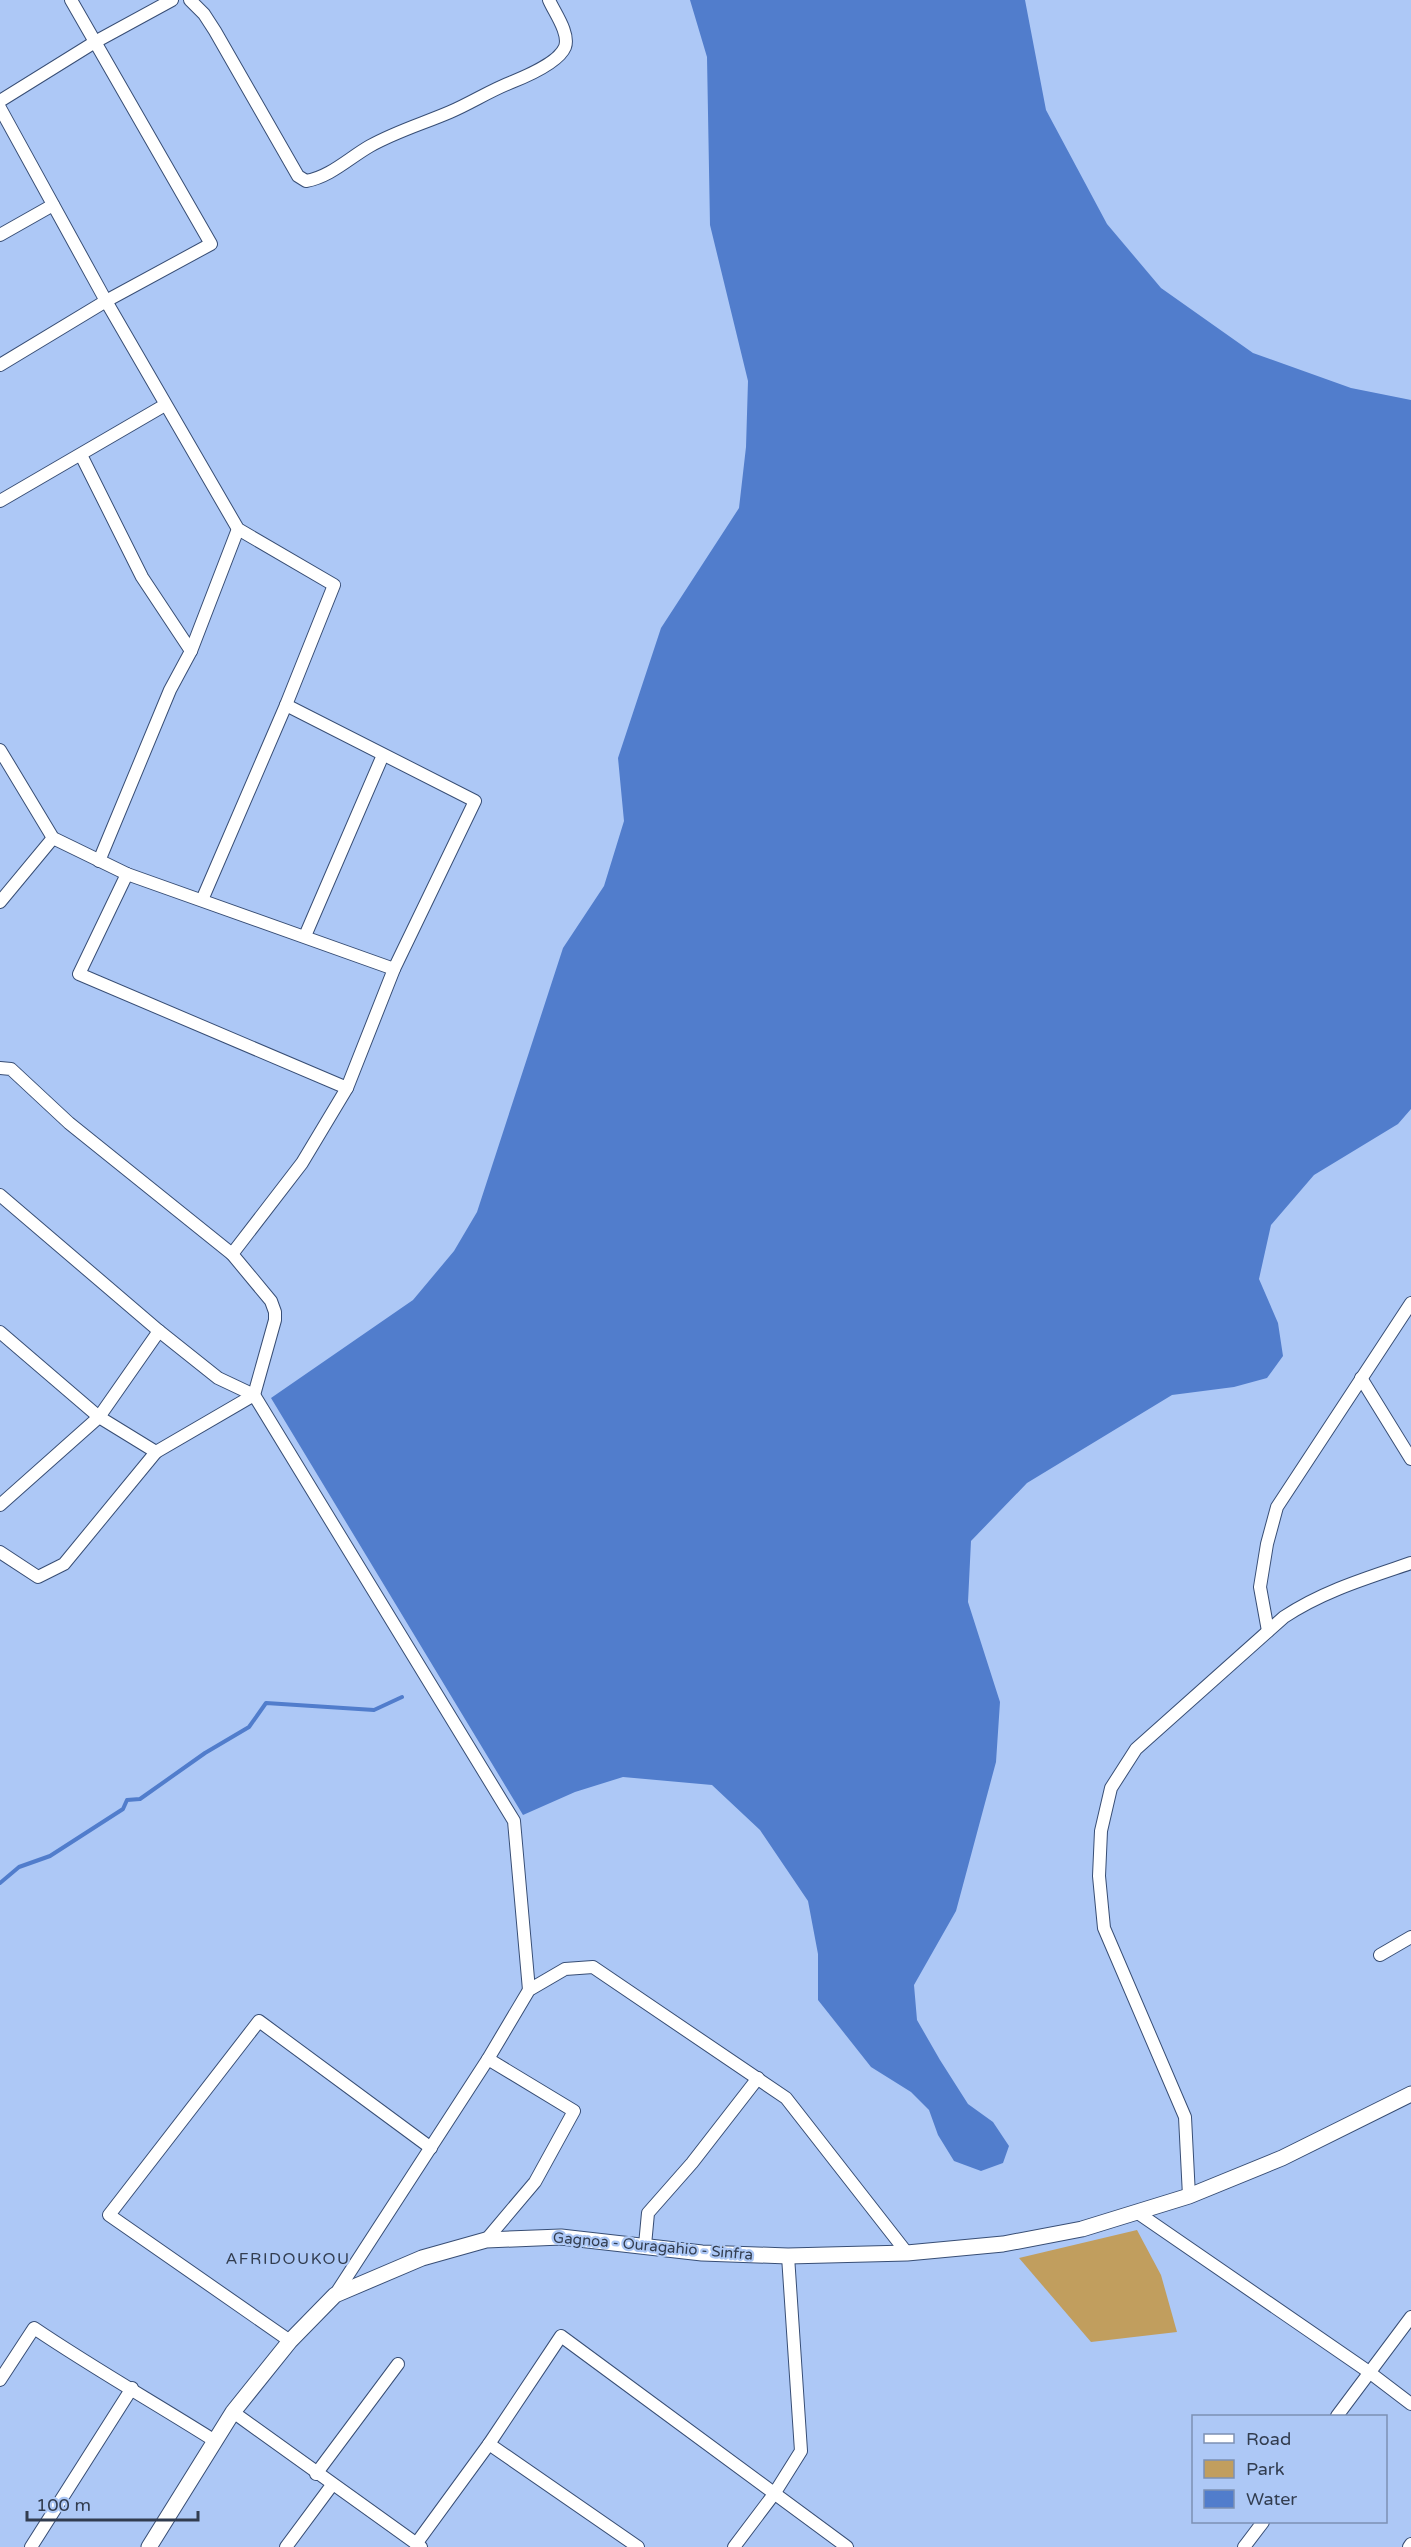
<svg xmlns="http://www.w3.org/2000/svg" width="1411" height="2547" viewBox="0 0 1411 2547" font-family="'Varela Round',sans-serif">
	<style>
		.green { fill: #c19e5e }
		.water { fill: #517dcc }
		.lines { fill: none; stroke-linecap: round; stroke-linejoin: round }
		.stream { stroke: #517dcc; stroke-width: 4 }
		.minor-casing { stroke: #384e75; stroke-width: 14 }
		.major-casing { stroke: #384e75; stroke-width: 17 }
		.minor { stroke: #fff; stroke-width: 12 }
		.major { stroke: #fff; stroke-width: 15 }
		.labels { text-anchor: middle; stroke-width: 4.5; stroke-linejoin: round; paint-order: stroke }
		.street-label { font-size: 15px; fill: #323d50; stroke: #adc8f6 }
		.neighbourhood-label { font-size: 16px; letter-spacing: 1.5px; fill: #323d50; stroke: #adc8f6 }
	</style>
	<rect width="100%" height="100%" fill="#adc8f6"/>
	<path class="green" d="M 1137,2230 L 1161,2275 L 1177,2332 L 1091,2342 L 1019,2258 Z"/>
	<path class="water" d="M 690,0 L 1025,0 L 1046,110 L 1107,224 L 1161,288 L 1253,353 L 1351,388 L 1411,400 L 1411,1109 L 1398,1124 L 1314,1175 L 1271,1225 L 1259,1279 L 1278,1323 L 1283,1356 L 1267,1378 L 1234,1387 L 1172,1395 L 1027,1483 L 971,1541 L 968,1602 L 1000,1702 L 996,1762 L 956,1911 L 914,1985 L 917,2020 L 940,2060 L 968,2104 L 993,2122 L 1009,2146 L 1003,2163 L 981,2171 L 954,2161 L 938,2135 L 929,2110 L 911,2092 L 871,2067 L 818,2000 L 818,1954 L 808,1901 L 760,1830 L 712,1785 L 623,1777 L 575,1792 L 523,1815 L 271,1398 L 413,1300 L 454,1251 L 477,1212 L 563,948 L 604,886 L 624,821 L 618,758 L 661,628 L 739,508 L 746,447 L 748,381 L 710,225 L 707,57 Z"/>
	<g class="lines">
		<path class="stream" d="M 0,1883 L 19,1867 L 50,1856 L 123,1809 L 127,1800 L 140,1799 L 205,1753 L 249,1727 L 266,1703 L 374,1710 L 402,1697"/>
		<defs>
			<g id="minor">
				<path d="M 190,0 L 204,14 L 215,31 L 298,176 L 306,181 C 330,177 349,158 370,146 C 397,131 422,124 450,112 C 471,103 491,90 512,82 C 527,76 559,62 565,47 C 570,33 554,12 549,0"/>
				<path d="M 0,101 L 95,42 L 172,0"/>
				<path d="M 0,108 L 106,301 L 238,529 L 334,585 L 286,705 L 202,900"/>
				<path d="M 0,235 L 53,205"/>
				<path d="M 0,365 L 106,301 L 211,244 L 71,0"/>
				<path d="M 81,455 L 142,577 L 191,651"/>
				<path d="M 0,501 L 165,405"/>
				<path d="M 0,750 L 53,838 L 127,874 L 394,969"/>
				<path d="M 99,861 L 170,690 L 191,651 L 238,529"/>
				<path d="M 127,874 L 79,974 L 347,1088 L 394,969 L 475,801 L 286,705"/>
				<path d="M 0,902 L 53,838"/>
				<path d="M 305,936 L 383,755"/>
				<path d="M 0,1068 L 11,1069 L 69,1123 L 232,1254 L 271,1301 L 275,1312 L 275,1320 L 254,1395 L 218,1378 L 159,1331 L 0,1195"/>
				<path d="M 232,1254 L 302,1163 L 347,1088"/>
				<path d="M 0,1332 L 99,1417 L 156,1452 L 254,1395 L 514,1821 L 529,1990"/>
				<path d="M 1361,1378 L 1411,1459"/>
				<path d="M 0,1505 L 99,1417 L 159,1331"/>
				<path d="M 0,1552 L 38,1577 L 64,1564 L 156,1452"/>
				<path d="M 1268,1631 L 1260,1587 L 1267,1544 L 1277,1507 L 1411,1303"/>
				<path d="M 1380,1955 L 1411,1937"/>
				<path d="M 1189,2196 L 1185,2117 L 1104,1928 L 1099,1876 L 1101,1831 L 1111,1788 L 1136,1749 L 1284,1617 C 1323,1591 1367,1578 1411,1563"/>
				<path d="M 1138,2213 L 1369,2372 L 1411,2404"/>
				<path d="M 486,2240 L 535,2182 L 574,2111 L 488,2059"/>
				<path d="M 645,2245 L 648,2213 L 692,2163 L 758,2078"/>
				<path d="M 335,2295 L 488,2059 L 529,1990 L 565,1969 L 593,1967 L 786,2098 L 907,2253"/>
				<path d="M 290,2341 L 109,2215 L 259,2021 L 431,2148"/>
				<path d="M 0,2380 L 34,2328 C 93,2368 155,2403 215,2441"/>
				<path d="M 233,2412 L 421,2547"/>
				<path d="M 1337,2416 L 1411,2317"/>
				<path d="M 489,2444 L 638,2547"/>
				<path d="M 316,2474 L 398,2364"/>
				<path d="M 416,2544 L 489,2444 L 561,2336 L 847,2547"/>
				<path d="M 31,2547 L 132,2388"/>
				<path d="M 286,2547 L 332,2485"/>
				<path d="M 734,2547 L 774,2494 L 801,2451 L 788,2256"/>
				<path d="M 1244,2547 L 1263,2522"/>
				<path d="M 1409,2547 L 1411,2544"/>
			</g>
			<path id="major" d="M 149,2547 L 233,2412 L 290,2341 L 335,2295 L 422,2258 L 486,2240 L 561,2237 L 702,2253 L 788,2256 L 907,2253 L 1003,2244 L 1082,2229 L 1189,2196 L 1282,2158 L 1411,2094"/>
		</defs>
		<use href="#minor" class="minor-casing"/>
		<use href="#major" class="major-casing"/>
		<use href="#minor" class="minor"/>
		<use href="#major" class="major"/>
	</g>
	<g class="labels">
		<g class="street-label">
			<text transform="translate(653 2246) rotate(5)" y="5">Gagnoa - Ouragahio - Sinfra</text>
		</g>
		<g class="neighbourhood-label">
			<text x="288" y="2264">AFRIDOUKOU</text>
		</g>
	</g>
	<rect x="1192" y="2415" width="195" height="108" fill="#adc8f6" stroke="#7c90b4" stroke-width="1.5"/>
	<rect x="1204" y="2434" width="30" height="9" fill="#ffffff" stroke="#7c90b4" stroke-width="1.5"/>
	<text x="1246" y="2445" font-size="18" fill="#323d50">Road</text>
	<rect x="1204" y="2460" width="30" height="18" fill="#c19e5e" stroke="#7c90b4" stroke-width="1.5"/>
	<text x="1246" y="2475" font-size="18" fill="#323d50">Park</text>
	<rect x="1204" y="2490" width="30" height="18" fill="#517dcc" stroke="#7c90b4" stroke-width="1.5"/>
	<text x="1246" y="2505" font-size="18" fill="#323d50">Water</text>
	<path d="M27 2511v9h171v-9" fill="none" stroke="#323d50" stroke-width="3"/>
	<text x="36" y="2511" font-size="18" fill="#323d50" stroke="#adc8f6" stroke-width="4.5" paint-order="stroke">100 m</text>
</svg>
